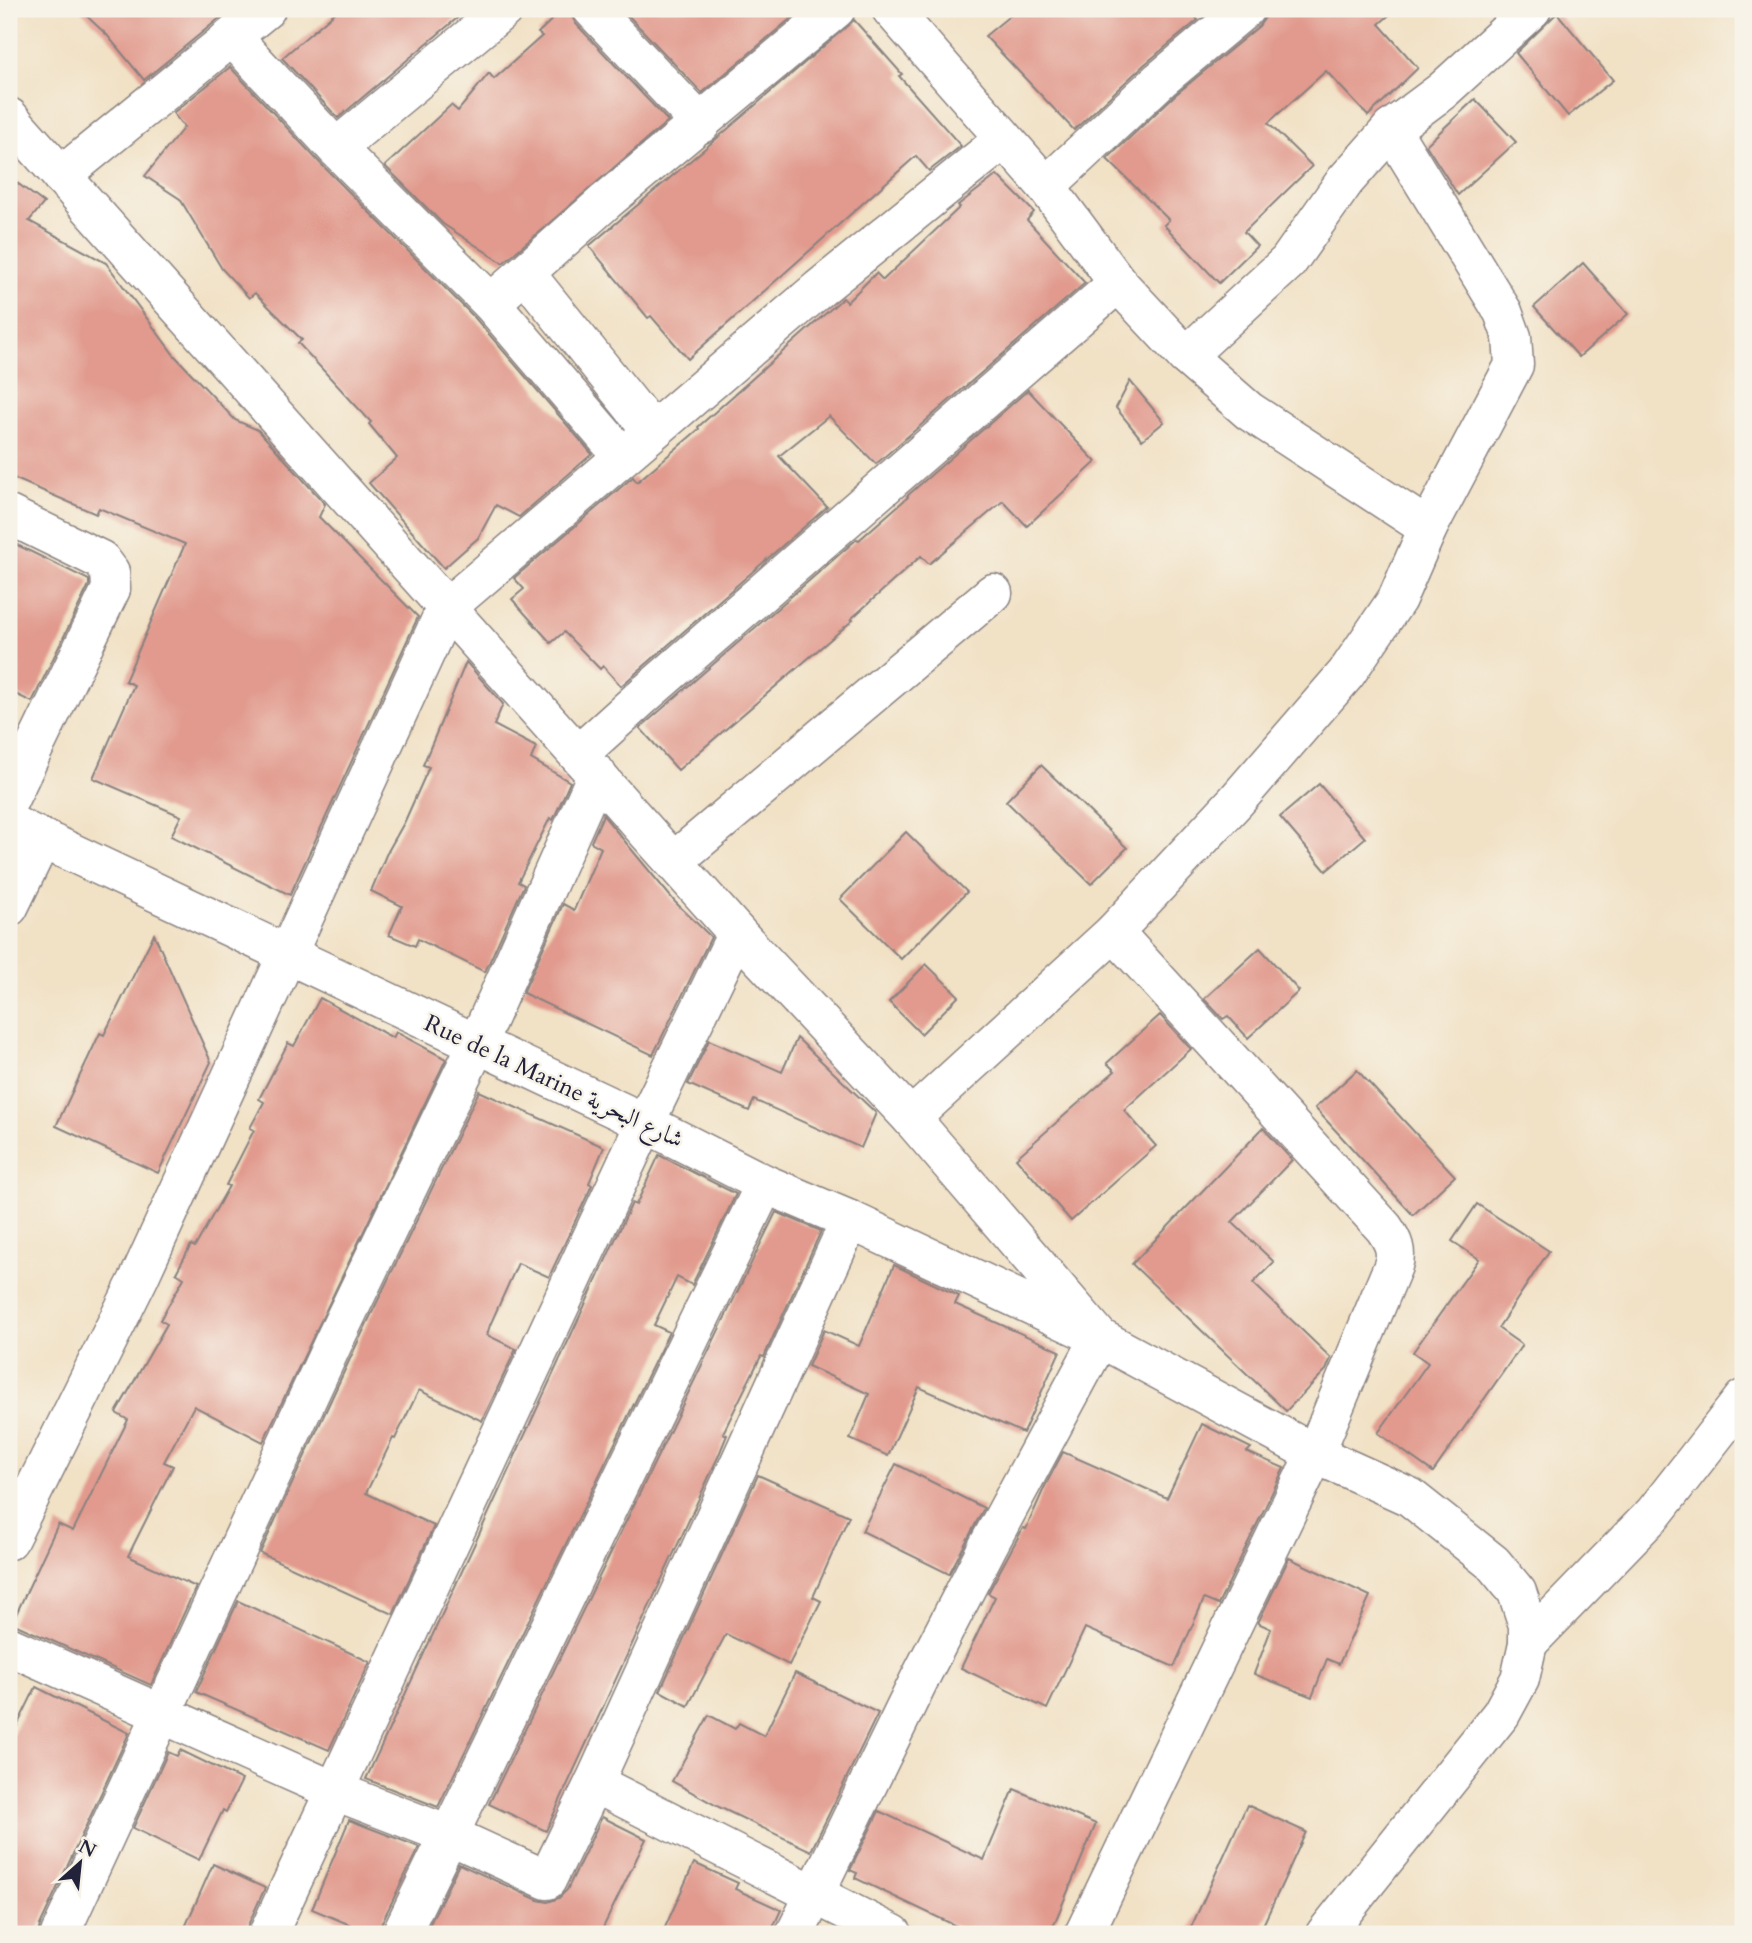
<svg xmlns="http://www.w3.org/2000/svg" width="1752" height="1943" viewBox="0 0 1752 1943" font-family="Cardo,Amiri,serif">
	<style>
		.building { fill: #e19a8d }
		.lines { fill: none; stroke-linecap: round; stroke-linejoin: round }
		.minor-casing { stroke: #8a8280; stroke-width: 41 }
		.minor { stroke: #fff; stroke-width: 38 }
		.labels { text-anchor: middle; stroke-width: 5; stroke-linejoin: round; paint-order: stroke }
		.street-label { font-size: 24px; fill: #22223b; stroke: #f7f3e8 }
	</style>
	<rect width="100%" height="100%" fill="#f7f3e8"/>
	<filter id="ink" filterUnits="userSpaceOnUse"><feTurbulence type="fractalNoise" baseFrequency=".0143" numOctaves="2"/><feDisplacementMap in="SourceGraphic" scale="14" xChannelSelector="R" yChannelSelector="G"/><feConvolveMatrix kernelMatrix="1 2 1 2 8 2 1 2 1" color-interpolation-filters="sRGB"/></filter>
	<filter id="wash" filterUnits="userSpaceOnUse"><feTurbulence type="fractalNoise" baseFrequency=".00686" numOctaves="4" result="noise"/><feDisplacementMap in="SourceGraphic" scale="28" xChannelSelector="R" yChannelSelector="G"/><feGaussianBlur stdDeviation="1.57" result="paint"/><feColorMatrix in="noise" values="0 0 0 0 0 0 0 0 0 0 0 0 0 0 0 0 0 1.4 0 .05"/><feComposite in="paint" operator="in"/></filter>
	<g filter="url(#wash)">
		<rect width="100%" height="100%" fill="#f1e1c5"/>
		<g id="blocks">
			<g class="building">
				<path d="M 79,9 L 216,9 L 221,17 L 144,80 L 107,35 Z"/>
				<path d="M 339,9 L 468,9 L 338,118 L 282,58 Z"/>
				<path d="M 563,9 L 571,9 L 571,15 L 576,24 L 668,121 L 503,263 L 443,224 L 385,166 L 451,105 L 458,111 L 489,73 L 494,79 L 542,36 L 538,33 Z"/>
				<path d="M 622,9 L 802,9 L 702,93 Z"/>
				<path d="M 1018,9 L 1188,9 L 1198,20 L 1145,64 L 1074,130 L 985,36 Z"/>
				<path d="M 1271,9 L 1396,9 L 1379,24 L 1418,68 L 1368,116 L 1326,71 L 1268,123 L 1312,166 L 1244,232 L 1257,246 L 1219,283 L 1164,225 L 1169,220 L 1107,159 L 1174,96 L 1259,26 Z"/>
				<path d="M 1557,13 L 1613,80 L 1568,116 L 1516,53 Z"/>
				<path d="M 854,20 L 902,74 L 899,76 L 961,146 L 929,171 L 916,156 L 688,359 L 651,316 L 648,318 L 589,246 L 715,140 Z"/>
				<path d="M 230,67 L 320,163 L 475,318 L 592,454 L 519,517 L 496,505 L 478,538 L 444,568 L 369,483 L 397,458 L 369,424 L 371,422 L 298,343 L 302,340 L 255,293 L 249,298 L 222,269 L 180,199 L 145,176 L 184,127 L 173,113 Z"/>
				<path d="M 1475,99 L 1516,142 L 1458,195 L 1426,145 Z"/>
				<path d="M 997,175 L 1034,212 L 1027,220 L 1085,283 L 876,464 L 829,416 L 779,456 L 827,507 L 621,686 L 603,666 L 600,669 L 564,632 L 551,643 L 512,599 L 524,589 L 514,578 L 633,477 L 637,482 L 699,429 L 698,427 L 843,298 L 847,302 L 876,273 L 883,280 L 960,207 L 958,205 Z"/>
				<path d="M 9,177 L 44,203 L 29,221 L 106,263 L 174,355 L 235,420 L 258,430 L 271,444 L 325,504 L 319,517 L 418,617 L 290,895 L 171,836 L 181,816 L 93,778 L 134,685 L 125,681 L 185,544 L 99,508 L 96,514 L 9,476 Z"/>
				<path d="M 1583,263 L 1628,314 L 1579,357 L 1534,307 Z"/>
				<path d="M 1130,381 L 1164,422 L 1142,440 L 1116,408 Z"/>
				<path d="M 1028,390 L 1096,462 L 1027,526 L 1003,501 L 929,564 L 921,556 L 851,619 L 853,620 L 678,770 L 640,728 L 857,539 L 859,540 L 908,497 L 907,496 Z"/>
				<path d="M 9,541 L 89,580 L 89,585 L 32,702 L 9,691 Z"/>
				<path d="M 466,662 L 503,704 L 494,725 L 536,747 L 531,759 L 570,782 L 553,820 L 550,818 L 518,882 L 524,885 L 485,972 L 418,939 L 415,946 L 389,935 L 402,906 L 371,891 L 386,855 L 405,821 L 429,767 L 423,765 Z"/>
				<path d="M 1041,765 L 1127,848 L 1091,884 L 1006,801 Z"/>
				<path d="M 1319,784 L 1365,838 L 1326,871 L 1280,817 Z"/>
				<path d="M 603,815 L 675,902 L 711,937 L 653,1055 L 523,993 L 563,904 L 574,910 L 601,848 L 591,842 Z"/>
				<path d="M 906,832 L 967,892 L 901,959 L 840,899 Z"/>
				<path d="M 154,934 L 211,1062 L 158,1173 L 56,1126 L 100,1033 L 104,1035 Z"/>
				<path d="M 1260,948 L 1299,991 L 1248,1038 L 1228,1016 L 1223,1019 L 1204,999 Z"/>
				<path d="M 926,964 L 959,996 L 921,1034 L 889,1002 Z"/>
				<path d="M 320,998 L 393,1038 L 396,1032 L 446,1059 L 263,1442 L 194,1406 L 164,1462 L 173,1466 L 128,1556 L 196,1587 L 151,1685 L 12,1623 L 58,1524 L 73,1531 L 128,1420 L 116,1413 L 167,1324 L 160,1320 L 184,1278 L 176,1273 L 191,1245 L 195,1247 L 229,1186 L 226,1185 L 254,1130 L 250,1128 L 264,1102 L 259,1099 L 288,1043 L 294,1046 Z"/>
				<path d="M 1160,1015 L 1191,1049 L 1124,1110 L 1156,1146 L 1071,1221 L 1016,1158 L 1115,1071 L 1107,1063 Z"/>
				<path d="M 797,1038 L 876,1113 L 861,1148 L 754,1100 L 749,1111 L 688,1084 L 709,1040 L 782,1072 Z"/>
				<path d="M 1357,1070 L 1455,1176 L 1413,1215 L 1315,1108 Z"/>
				<path d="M 479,1091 L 604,1147 L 589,1183 L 592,1185 L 549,1277 L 518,1263 L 490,1325 L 487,1335 L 516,1349 L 482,1421 L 419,1390 L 395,1439 L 393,1438 L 366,1493 L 434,1526 L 393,1614 L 260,1553 L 355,1348 Z"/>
				<path d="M 1263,1128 L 1292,1160 L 1232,1222 L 1274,1262 L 1253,1283 L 1331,1358 L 1326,1370 L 1286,1411 L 1132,1264 Z"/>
				<path d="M 659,1155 L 736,1194 L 692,1285 L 677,1277 L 654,1325 L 669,1332 L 438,1807 L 366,1779 L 632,1203 L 636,1205 Z"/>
				<path d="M 1477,1204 L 1549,1251 L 1498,1328 L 1522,1345 L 1433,1472 L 1378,1433 L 1428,1363 L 1413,1352 L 1479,1259 L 1452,1241 Z"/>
				<path d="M 776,1212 L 821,1231 L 764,1357 L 761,1356 L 723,1433 L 727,1435 L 718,1457 L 546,1831 L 489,1804 Z"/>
				<path d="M 894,1265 L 959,1296 L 955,1304 L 1060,1351 L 1023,1433 L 919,1387 L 888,1456 L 850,1439 L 869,1394 L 808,1366 L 824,1330 L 859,1346 Z"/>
				<path d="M 1202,1424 L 1251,1448 L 1247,1452 L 1284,1468 L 1218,1605 L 1204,1599 L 1174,1667 L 1085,1628 L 1047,1709 L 961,1668 L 995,1597 L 988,1593 L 1023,1528 L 1026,1529 L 1045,1486 L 1063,1452 L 1167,1498 Z"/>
				<path d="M 896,1464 L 984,1508 L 949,1574 L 862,1531 Z"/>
				<path d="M 758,1475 L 849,1516 L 813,1597 L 821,1601 L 789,1665 L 726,1634 L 688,1706 L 660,1691 Z"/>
				<path d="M 1289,1558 L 1370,1596 L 1339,1664 L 1327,1659 L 1312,1697 L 1254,1674 L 1271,1629 L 1258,1623 Z"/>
				<path d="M 238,1601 L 370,1662 L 329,1750 L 196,1692 Z"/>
				<path d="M 795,1673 L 878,1713 L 811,1851 L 719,1807 L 672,1781 L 709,1715 L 735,1729 L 739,1723 L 764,1736 Z"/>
				<path d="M 36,1687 L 129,1733 L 40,1925 L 38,1934 L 9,1934 L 9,1742 Z"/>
				<path d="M 180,1750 L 242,1780 L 226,1812 L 223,1810 L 199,1860 L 133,1828 L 168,1752 L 177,1756 Z"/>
				<path d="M 1014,1789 L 1096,1824 L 1050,1934 L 973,1934 L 855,1878 L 857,1873 L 850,1870 L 879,1811 L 984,1860 Z"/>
				<path d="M 1247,1805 L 1306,1832 L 1259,1934 L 1188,1934 Z"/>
				<path d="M 602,1817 L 646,1839 L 600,1934 L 425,1934 L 459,1864 L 538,1900 L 548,1902 L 559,1898 L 567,1890 Z"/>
				<path d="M 349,1820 L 419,1847 L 381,1924 L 379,1934 L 372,1934 L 312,1909 Z"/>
				<path d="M 694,1863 L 738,1883 L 735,1889 L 781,1910 L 770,1934 L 662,1934 Z"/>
				<path d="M 213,1864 L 265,1888 L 248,1925 L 246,1934 L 182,1934 Z"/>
			</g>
		</g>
	</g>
	<g filter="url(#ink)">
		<use href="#blocks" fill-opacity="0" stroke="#8a8280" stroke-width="2"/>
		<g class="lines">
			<defs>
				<g id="minor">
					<path d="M 592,9 L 701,124"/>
					<path d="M 891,9 L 1046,186 L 1118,283 L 1186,356 L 1288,262 L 1345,181 L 1391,129 L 1442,91 L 1532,9"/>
					<path d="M 232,37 L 336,148 L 491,303 L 622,456"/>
					<path d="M 9,117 L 737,933 L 911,1118 L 1100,1338 L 1315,1454 L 1410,1497 L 1493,1563 L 1517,1592 L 1528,1625 L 1528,1643 L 1520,1679 L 1501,1714 L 1325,1934"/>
					<path d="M 336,148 L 504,9"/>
					<path d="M 61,176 L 266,9"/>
					<path d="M 1046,186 L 1160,80 L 1245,9"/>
					<path d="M 525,273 L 652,431"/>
					<path d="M 491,303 L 606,201 L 836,9"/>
					<path d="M 1186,356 L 1249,411 L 1428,528"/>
					<path d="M 9,515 L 101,560 L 110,572 L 111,589 L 9,800"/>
					<path d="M 579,754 L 643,696 L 1118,283"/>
					<path d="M 9,823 L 645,1123 L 765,1184 L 850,1220 L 1086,1331"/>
					<path d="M 674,861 L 993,593"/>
					<path d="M 9,907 L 42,839"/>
					<path d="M 911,1118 L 1114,932 L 1236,801 L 1346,674 L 1397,599 L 1428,528 L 1514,365 L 1512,337 L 1503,312 L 1391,129"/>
					<path d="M 9,1540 L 139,1278 L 446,608 L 819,289 L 1003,140"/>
					<path d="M 1528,1643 L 1654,1513 L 1743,1399"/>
					<path d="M 9,1646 L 335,1791 L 449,1835 L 547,1880 L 594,1783 L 850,1220"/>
					<path d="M 594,1783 L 893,1934"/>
					<path d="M 60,1934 L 335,1339 L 477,1044 L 597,774"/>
					<path d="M 268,1934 L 645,1123 L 737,933"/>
					<path d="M 401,1934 L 765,1184"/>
					<path d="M 795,1934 L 919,1680 L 988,1546 L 1100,1338"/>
					<path d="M 1084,1934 L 1315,1454 L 1393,1266 C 1398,1251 1393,1241 1384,1228 L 1114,932"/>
				</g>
			</defs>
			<use href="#minor" class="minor-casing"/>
			<use href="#minor" class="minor"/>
		</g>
	</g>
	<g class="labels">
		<g class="street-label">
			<text transform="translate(554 1081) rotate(25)" y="8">Rue de la Marine شارع البحرية</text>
		</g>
	</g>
	<rect width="1752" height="1943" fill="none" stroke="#f7f3e8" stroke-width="35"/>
	<g transform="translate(80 1863) rotate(27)" stroke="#f7f3e8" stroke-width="5" paint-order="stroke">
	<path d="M0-5L12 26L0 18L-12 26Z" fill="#22223b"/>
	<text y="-10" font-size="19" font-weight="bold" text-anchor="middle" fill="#22223b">N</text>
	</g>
</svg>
